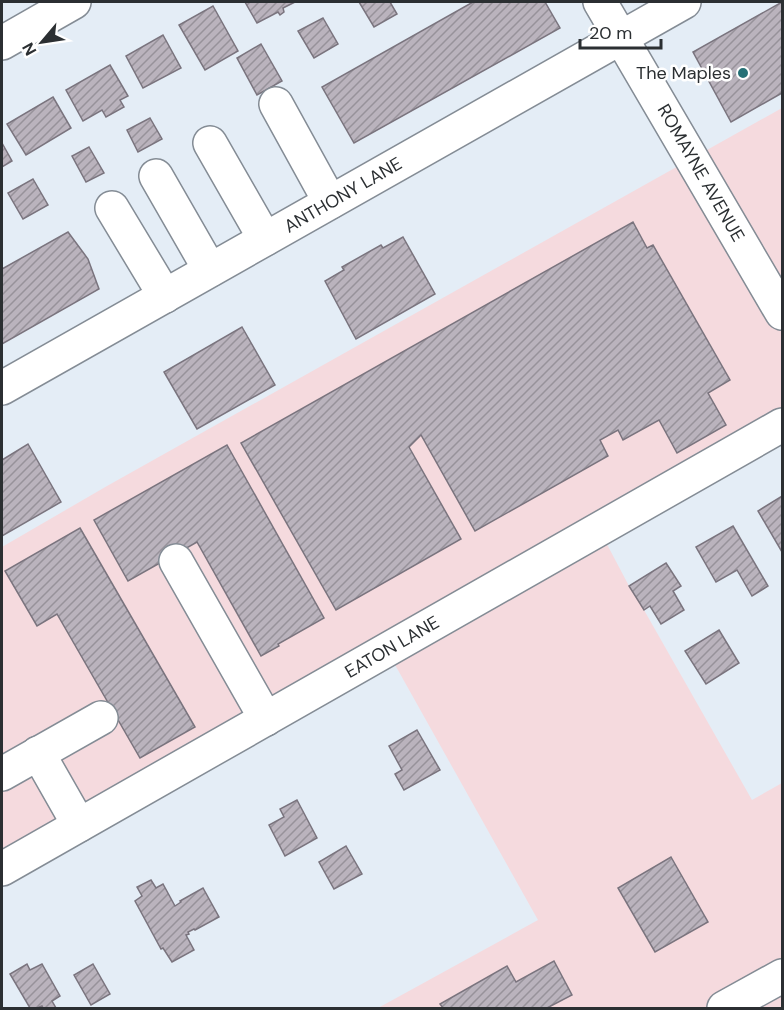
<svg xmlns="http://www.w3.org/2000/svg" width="784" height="1010" viewBox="0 0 784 1010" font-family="'DM Sans',sans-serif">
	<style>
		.industrial { fill: #f5dade }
		.building { fill: url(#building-hatch); stroke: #7a747e; stroke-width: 1.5 }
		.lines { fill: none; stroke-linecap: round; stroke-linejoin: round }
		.minor-casing { stroke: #848c95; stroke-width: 36 }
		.minor { stroke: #fff; stroke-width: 33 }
		.poi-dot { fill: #257076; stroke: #fff; stroke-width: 2 }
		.labels { text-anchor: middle; stroke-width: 5; stroke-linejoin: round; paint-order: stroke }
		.poi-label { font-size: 18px; fill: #2b2f32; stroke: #fff; text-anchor: end }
		.street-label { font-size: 18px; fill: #2b2f32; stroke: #fff }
	</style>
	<defs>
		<pattern id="building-hatch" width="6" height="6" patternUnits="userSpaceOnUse" patternTransform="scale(1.5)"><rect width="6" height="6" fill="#bab3bd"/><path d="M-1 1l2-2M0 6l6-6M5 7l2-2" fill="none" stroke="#97929a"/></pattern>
	</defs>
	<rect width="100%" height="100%" fill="#e4edf6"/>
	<path class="industrial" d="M 782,108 L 782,408 L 592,516 L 629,586 L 644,610 L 752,800 L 782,783 L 782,1008 L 378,1008 L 538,920 L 380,638 L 2,851 L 2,547 L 107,486 Z"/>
	<g class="building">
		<path d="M 245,2 L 295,2 L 283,8 L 284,12 L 280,15 L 278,12 L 257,23 Z"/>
		<path d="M 359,2 L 390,2 L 397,14 L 374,27 Z"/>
		<path d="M 473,2 L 545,2 L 560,28 L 354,143 L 322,87 Z"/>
		<path d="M 782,2 L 782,93 L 731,122 L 693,52 Z"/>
		<path d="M 213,6 L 238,51 L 205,70 L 179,25 Z"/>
		<path d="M 323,18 L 338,44 L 314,58 L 298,31 Z"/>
		<path d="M 163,35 L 181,68 L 143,88 L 126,56 Z"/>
		<path d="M 261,44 L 282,81 L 257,95 L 237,58 Z"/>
		<path d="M 110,65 L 128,96 L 120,100 L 124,107 L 106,117 L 102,110 L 83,121 L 66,90 Z"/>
		<path d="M 53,97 L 71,128 L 26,155 L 7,124 Z"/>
		<path d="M 150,118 L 162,139 L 138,152 L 127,130 Z"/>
		<path d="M 2,143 L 12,161 L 2,167 Z"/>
		<path d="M 89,147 L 104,173 L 86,182 L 72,156 Z"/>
		<path d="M 33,179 L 48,205 L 23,219 L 8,193 Z"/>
		<path d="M 633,222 L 647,248 L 653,245 L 730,380 L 708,393 L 726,425 L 677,453 L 659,420 L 623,440 L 618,430 L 600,440 L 608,456 L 475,531 L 421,435 L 409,447 L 461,539 L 336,610 L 241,443 Z"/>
		<path d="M 68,232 L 88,259 L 99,289 L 2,344 L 2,269 Z"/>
		<path d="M 403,237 L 435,294 L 356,339 L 325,281 L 344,270 L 342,267 L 381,245 L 383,248 Z"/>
		<path d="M 242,327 L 275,385 L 197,429 L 164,372 Z"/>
		<path d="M 28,444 L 61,502 L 2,536 L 2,460 Z"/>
		<path d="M 227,445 L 324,618 L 278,644 L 279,646 L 261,656 L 197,542 L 128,581 L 94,520 Z"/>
		<path d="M 782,496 L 782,552 L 758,511 Z"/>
		<path d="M 733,526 L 768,586 L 752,596 L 737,570 L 716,582 L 696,547 Z"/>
		<path d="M 80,528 L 195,727 L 140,758 L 57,614 L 37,626 L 5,571 Z"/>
		<path d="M 666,563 L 681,586 L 673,591 L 684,610 L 661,624 L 650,606 L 644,610 L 629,586 Z"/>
		<path d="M 719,630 L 739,663 L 706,684 L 685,651 Z"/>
		<path d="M 417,730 L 440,770 L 404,790 L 395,774 L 402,770 L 389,746 Z"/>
		<path d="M 297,800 L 317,838 L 285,856 L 269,825 L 284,817 L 280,809 Z"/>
		<path d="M 346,846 L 362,874 L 334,889 L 319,862 Z"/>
		<path d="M 671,857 L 708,922 L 655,952 L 618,888 Z"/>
		<path d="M 151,880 L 156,888 L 163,884 L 175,906 L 181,902 L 180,901 L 203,888 L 219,917 L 195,930 L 194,929 L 188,932 L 189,934 L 186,935 L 194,950 L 172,962 L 163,948 L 161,949 L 135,901 L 142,896 L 137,887 Z"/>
		<path d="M 554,961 L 572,995 L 547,1008 L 443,1008 L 440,1004 L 507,966 L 516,982 Z"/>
		<path d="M 27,964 L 30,970 L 42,964 L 60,996 L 52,1001 L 56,1008 L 43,1008 L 42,1006 L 37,1008 L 30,1008 L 10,974 Z"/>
		<path d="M 93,964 L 110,994 L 91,1005 L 74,975 Z"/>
	</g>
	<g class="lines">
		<defs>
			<g id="minor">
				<path d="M 600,2 L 782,313"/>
				<path d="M 2,43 L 74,2"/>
				<path d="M 276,104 L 330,202"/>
				<path d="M 210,143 L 265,239"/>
				<path d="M 156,176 L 210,270"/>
				<path d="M 112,208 L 165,296"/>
				<path d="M 2,388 L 684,2"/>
				<path d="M 176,561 L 266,719"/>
				<path d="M 38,753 L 79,825"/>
				<path d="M 2,774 L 101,718"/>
				<path d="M 2,869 L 782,425"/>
				<path d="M 724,1008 L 782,976"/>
			</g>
		</defs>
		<use href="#minor" class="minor-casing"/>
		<use href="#minor" class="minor"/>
	</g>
	<circle class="poi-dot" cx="743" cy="73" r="6"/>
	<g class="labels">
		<g class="poi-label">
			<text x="731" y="79">The Maples</text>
		</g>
		<g class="street-label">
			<text transform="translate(701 173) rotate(60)" y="6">ROMAYNE AVENUE</text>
			<text transform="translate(343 195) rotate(-30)" y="6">ANTHONY LANE</text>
			<text transform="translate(392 647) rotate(-30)" y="6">EATON LANE</text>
		</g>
	</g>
	<rect width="784" height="1010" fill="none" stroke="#2b2f32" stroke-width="6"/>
	<g transform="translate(42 42) rotate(241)" stroke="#ffffff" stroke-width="4.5" paint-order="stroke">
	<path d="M0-4.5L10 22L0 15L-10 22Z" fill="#2b2f32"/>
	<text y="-9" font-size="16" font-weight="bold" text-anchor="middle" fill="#2b2f32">N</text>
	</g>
	<path d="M580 39v9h81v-9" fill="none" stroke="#2b2f32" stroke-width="3"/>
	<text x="589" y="39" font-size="18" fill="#2b2f32" stroke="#ffffff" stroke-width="4.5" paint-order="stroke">20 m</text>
</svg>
